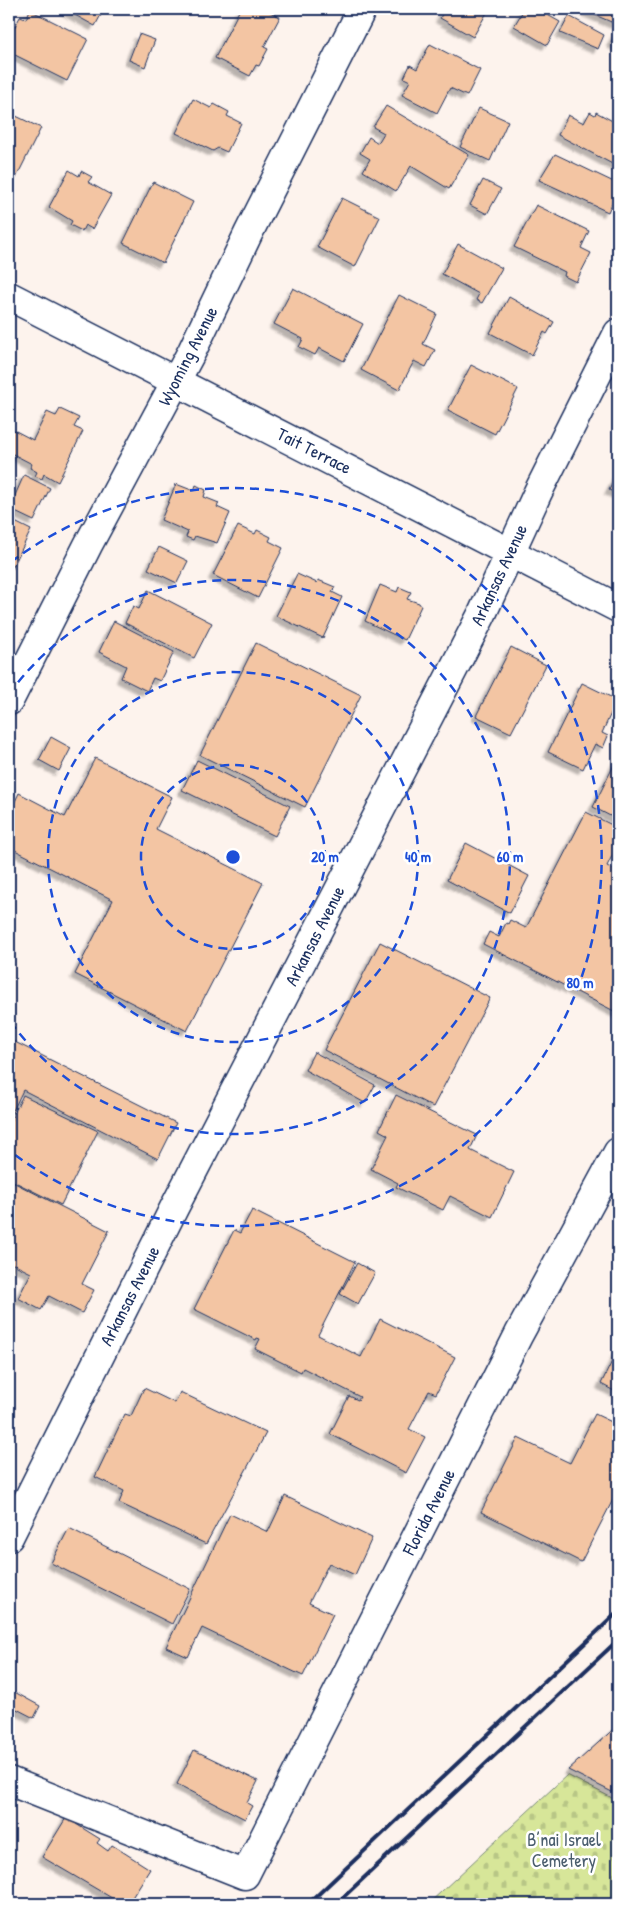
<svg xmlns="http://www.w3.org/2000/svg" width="627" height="1913" viewBox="0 0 627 1913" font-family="'Patrick Hand',sans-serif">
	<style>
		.cemetery { fill: url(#cemetery-stones); stroke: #798a7c }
		.building { fill: #f3c5a3; stroke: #1b2f5e; filter: url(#shadow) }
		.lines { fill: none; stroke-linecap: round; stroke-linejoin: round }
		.minor-casing { stroke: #1b2f5e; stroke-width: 31 }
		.minor { stroke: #fff; stroke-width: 28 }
		.rail { stroke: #1b2f5e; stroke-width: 4 }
		.ring { fill: none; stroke: #1d4ed8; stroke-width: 2.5; stroke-dasharray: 9 6 }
		.labels { text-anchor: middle; stroke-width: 5; stroke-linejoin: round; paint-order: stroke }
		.street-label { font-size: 18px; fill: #1b2f5e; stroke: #fff }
		.park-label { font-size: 18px; fill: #4a5d6d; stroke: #fff }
		.centre { fill: #1d4ed8; stroke: #fff; stroke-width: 2.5 }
		.ring-label { font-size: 15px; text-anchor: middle; font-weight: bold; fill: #1d4ed8; stroke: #fff; stroke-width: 5; stroke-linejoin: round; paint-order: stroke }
	</style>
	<defs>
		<pattern id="cemetery-stones" width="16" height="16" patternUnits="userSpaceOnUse" patternTransform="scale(1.25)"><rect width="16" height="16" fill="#d7e699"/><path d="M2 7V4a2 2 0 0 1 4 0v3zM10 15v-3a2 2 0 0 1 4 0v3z" fill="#b8c686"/></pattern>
		<filter id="shadow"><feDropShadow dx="-4.5" dy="4.5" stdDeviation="1" flood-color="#0004"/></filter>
	</defs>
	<rect width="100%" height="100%" fill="#fdf3ed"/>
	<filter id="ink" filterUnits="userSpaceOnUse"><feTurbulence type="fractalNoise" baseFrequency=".02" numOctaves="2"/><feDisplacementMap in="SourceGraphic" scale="10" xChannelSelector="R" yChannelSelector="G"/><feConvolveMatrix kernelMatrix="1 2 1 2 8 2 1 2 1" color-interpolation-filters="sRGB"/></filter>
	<g filter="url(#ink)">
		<path class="cemetery" d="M 567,1775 L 618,1801 L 618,1904 L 428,1904 Z"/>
		<g class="building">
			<path d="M 64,9 L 104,9 L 95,26 Z"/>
			<path d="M 240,9 L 264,9 L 280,17 L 264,47 L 268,49 L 259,66 L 256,65 L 250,76 L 215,58 Z"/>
			<path d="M 445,9 L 489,9 L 473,37 L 440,18 Z"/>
			<path d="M 524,9 L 537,9 L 560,22 L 547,45 L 514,26 Z"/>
			<path d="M 581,9 L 616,9 L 618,10 L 618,18 L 616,24 Z"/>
			<path d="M 30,10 L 88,39 L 67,81 L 9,52 L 9,27 L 13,30 L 20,17 L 26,19 Z"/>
			<path d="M 569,16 L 604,35 L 598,49 L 560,33 Z"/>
			<path d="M 618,29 L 618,47 L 611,42 Z"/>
			<path d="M 139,34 L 155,40 L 145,67 L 129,60 Z"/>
			<path d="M 430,44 L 480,70 L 467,96 L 450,88 L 437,113 L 402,95 L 410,81 L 404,78 L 410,65 L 417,69 Z"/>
			<path d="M 193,99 L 211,108 L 214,104 L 229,112 L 227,116 L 241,123 L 227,152 L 218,148 L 213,151 L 176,133 Z"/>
			<path d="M 386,106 L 469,155 L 449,189 L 411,166 L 396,191 L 363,171 L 370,159 L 360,153 L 369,137 L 378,143 L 384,133 L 373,127 Z"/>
			<path d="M 479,108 L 508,121 L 490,161 L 460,147 Z"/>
			<path d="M 590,112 L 595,115 L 596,112 L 618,124 L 618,167 L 558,135 L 568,115 L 584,123 Z"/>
			<path d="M 16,116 L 41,128 L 11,188 L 9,186 L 9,131 Z"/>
			<path d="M 555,154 L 618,184 L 618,190 L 608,212 L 539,180 Z"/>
			<path d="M 69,170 L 79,176 L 81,171 L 92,177 L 88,182 L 111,195 L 92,229 L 85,225 L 82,231 L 70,225 L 72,221 L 49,207 Z"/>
			<path d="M 483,180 L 501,189 L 487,214 L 470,205 Z"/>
			<path d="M 153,182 L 193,202 L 163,263 L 123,243 Z"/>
			<path d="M 342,198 L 380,217 L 355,267 L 317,247 Z"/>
			<path d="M 536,205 L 589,231 L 581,248 L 591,253 L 576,282 L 564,276 L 565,272 L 514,247 Z"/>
			<path d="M 458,244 L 502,268 L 482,303 L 476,300 L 479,294 L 442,274 Z"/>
			<path d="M 293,288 L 363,324 L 344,361 L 319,348 L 315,355 L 299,347 L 303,339 L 274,324 Z"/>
			<path d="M 399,295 L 437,314 L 423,344 L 435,350 L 426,367 L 414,361 L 399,390 L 361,370 Z"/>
			<path d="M 509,297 L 554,322 L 547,334 L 544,332 L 532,355 L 490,333 Z"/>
			<path d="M 471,365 L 518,389 L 495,434 L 448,410 Z"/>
			<path d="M 60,409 L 79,418 L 74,427 L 83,431 L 58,482 L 44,474 L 42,479 L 35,476 L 37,472 L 30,468 L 32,464 L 9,452 L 9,437 L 12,429 L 33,440 L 47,412 L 56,416 Z"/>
			<path d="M 618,473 L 618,494 L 609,490 Z"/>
			<path d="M 24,475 L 50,488 L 34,521 L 9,509 Z"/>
			<path d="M 176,484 L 194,491 L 196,485 L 206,490 L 204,497 L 219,503 L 217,507 L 230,513 L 217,543 L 195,536 L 193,540 L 186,537 L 188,532 L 161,520 Z"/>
			<path d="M 9,519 L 31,530 L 9,575 Z"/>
			<path d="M 238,526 L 255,534 L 257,530 L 271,537 L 269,541 L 283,548 L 258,598 L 213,575 Z"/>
			<path d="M 159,547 L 188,561 L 177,583 L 148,569 Z"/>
			<path d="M 297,574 L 317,583 L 318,580 L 335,587 L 332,592 L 342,597 L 323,638 L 276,616 Z"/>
			<path d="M 380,585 L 397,592 L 399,587 L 411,592 L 407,599 L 419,603 L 421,606 L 405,640 L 365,621 Z"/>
			<path d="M 148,590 L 212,623 L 194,658 L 125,623 L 133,606 L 139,609 Z"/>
			<path d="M 114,621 L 174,652 L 160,681 L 153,678 L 147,691 L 121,678 L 126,666 L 99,652 Z"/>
			<path d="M 256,643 L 361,695 L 305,807 L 200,755 Z"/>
			<path d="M 511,647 L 546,665 L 511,733 L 476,716 Z"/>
			<path d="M 582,683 L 617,700 L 602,733 L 608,736 L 603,748 L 595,744 L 583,769 L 548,752 Z"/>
			<path d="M 51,737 L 71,748 L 59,771 L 39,760 Z"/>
			<path d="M 618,757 L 618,820 L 593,807 Z"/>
			<path d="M 95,758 L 172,797 L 156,829 L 263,883 L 187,1031 L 75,974 L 113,900 L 9,847 L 9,814 L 19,793 L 65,817 Z"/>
			<path d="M 197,760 L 290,806 L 275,836 L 182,790 Z"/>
			<path d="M 586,812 L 618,828 L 618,844 L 607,866 L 618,872 L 618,1013 L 483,944 L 489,932 L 499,937 L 506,923 L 508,924 L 510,920 L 526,928 Z"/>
			<path d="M 466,843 L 529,876 L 510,913 L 447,880 Z"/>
			<path d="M 380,942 L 490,998 L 433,1107 L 324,1050 Z"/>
			<path d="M 9,1039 L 176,1123 L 158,1159 L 23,1090 L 9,1119 Z"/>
			<path d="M 314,1052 L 375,1085 L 365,1103 L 305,1070 Z"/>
			<path d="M 23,1095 L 98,1131 L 61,1205 L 9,1179 L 9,1124 Z"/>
			<path d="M 396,1095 L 477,1135 L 470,1150 L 514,1172 L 492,1217 L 450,1196 L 443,1210 L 396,1187 L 398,1183 L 371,1169 L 388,1135 L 379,1130 Z"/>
			<path d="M 9,1180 L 109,1231 L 82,1284 L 94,1290 L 82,1313 L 49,1296 L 41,1310 L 18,1298 L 31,1273 L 9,1262 Z"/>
			<path d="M 252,1210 L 355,1262 L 318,1335 L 361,1357 L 380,1319 L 455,1357 L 436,1394 L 429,1391 L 409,1429 L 425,1437 L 406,1473 L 330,1434 L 349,1396 L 358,1400 L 360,1397 L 303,1368 L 301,1372 L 255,1349 L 260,1339 L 257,1338 L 256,1340 L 194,1309 L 234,1230 L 240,1233 Z"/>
			<path d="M 357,1263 L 375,1273 L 358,1304 L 340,1294 Z"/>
			<path d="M 618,1349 L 618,1393 L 601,1384 Z"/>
			<path d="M 144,1388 L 175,1403 L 180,1392 L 266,1433 L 206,1544 L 119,1503 L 124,1491 L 95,1477 L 125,1414 L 131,1416 Z"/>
			<path d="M 595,1414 L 618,1425 L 618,1490 L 581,1562 L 481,1512 L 518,1438 L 570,1463 Z"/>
			<path d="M 285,1496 L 372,1538 L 355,1575 L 329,1563 L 309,1603 L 333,1614 L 303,1676 L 202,1628 L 188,1657 L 166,1647 L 230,1514 L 268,1532 Z"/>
			<path d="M 69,1528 L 190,1589 L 172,1624 L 51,1563 Z"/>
			<path d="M 9,1689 L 40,1706 L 34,1718 L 9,1705 Z"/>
			<path d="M 618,1725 L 618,1795 L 568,1770 Z"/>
			<path d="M 194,1750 L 258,1781 L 247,1803 L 252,1806 L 245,1819 L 177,1784 Z"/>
			<path d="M 69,1813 L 79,1820 L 76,1824 L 100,1839 L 97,1843 L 108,1851 L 112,1845 L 150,1869 L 128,1904 L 122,1904 L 42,1857 Z"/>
		</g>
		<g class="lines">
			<defs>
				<g id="minor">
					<path d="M 9,296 L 618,608"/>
					<path d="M 9,701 L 88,545 L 192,351 L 249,232 L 362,9"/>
					<path d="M 9,1537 L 174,1208 L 482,614 L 538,492 L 618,333"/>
					<path d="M 9,1781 L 245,1875 L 519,1334 L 618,1152"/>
				</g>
			</defs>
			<use href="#minor" class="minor-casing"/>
			<use href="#minor" class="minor"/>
			<g class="rail">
				<path d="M 308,1904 L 618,1612"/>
				<path d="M 336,1904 L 618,1640"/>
			</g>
		</g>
	</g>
	<g class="ring">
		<circle cx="233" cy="857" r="92"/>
		<circle cx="233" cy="857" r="185"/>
		<path d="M9 694A277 277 0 1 1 9 1020"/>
		<path d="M11 562A369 369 0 1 1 11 1152"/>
	</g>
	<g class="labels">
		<g class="street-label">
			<text transform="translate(188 356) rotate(-63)" y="6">Wyoming Avenue</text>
			<text transform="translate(314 451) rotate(27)" y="6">Tait Terrace</text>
			<text transform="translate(499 575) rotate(-65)" y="6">Arkansas Avenue</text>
			<text transform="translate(315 936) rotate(-63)" y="6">Arkansas Avenue</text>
			<text transform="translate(130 1296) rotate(-63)" y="6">Arkansas Avenue</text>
			<text transform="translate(429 1512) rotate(-63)" y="6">Florida Avenue</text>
		</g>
		<g class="park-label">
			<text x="564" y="1846">B’nai Israel<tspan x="564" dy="21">Cemetery</tspan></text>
		</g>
	</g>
	<circle cx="233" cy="857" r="8" class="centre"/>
	<g class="ring-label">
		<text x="325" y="862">20 m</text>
		<text x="418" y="862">40 m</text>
		<text x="510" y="862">60 m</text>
		<text x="580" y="988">80 m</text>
	</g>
	<rect width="627" height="1913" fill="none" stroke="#fff" stroke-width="30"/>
	<rect x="15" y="15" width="597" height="1883" fill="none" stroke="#1b2f5e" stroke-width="2" filter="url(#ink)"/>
</svg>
